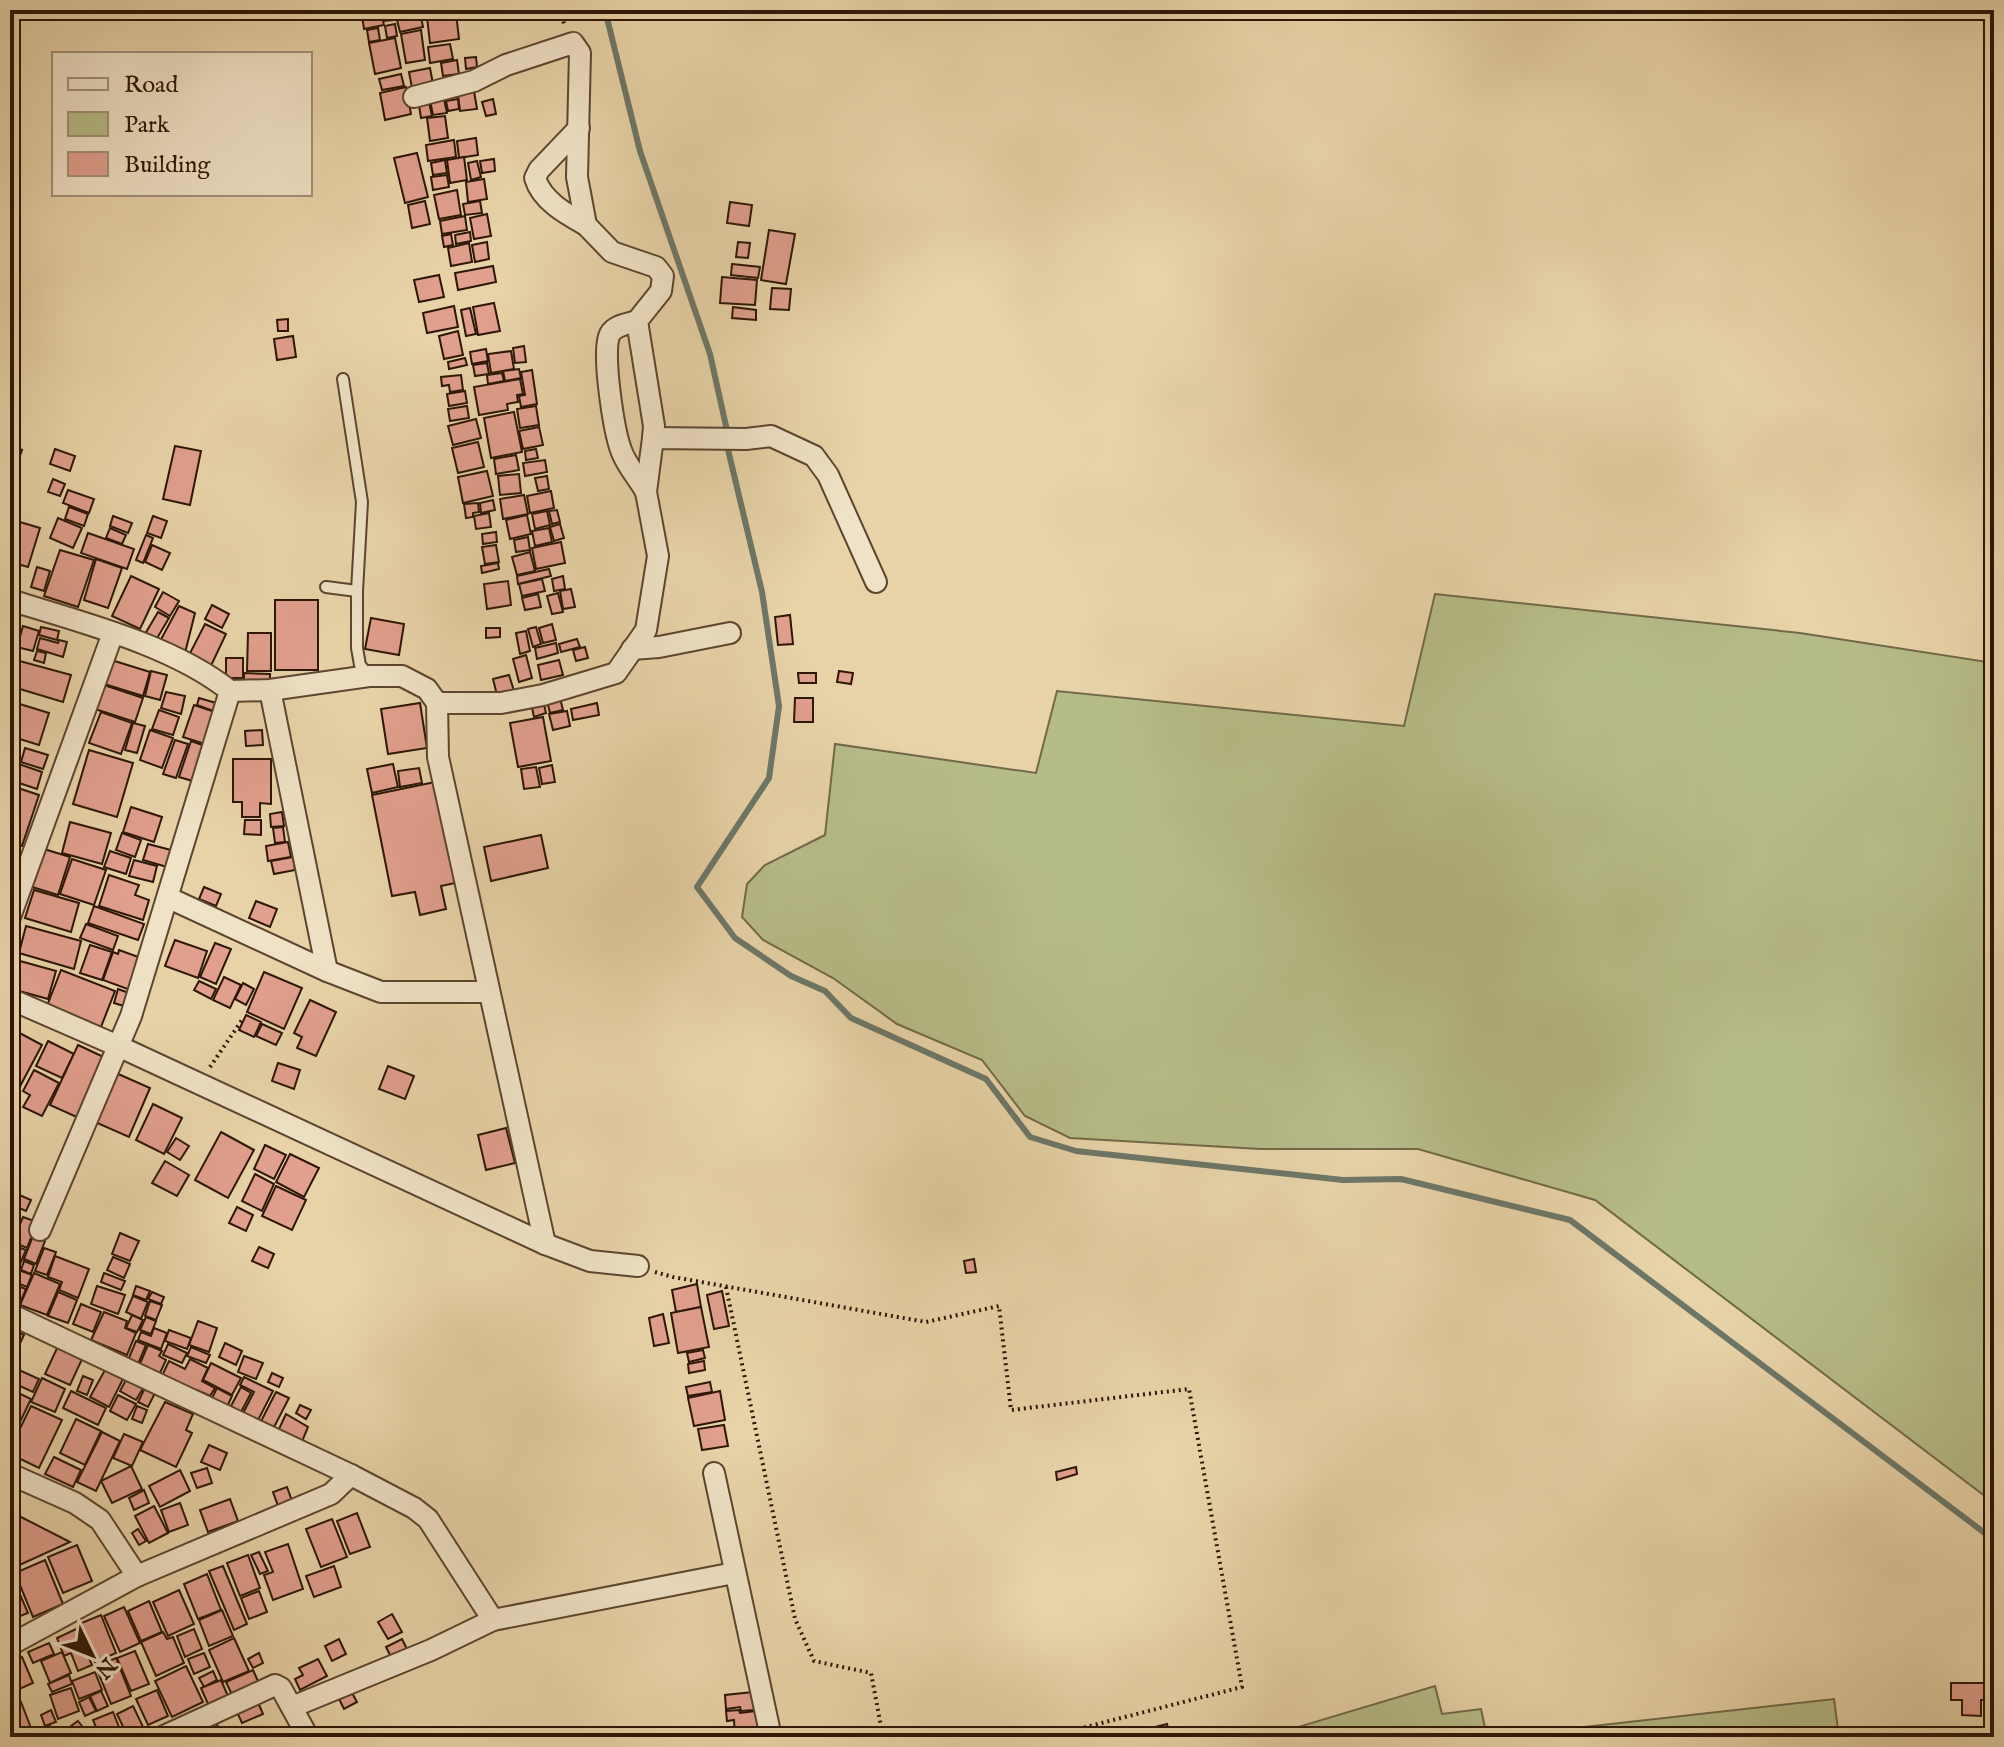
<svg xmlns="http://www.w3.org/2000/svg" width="2004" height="1747" viewBox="0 0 2004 1747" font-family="'IM FELL English',serif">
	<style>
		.green { fill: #b6bc88; stroke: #726948; stroke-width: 2 }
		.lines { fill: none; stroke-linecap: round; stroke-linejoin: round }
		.stream { stroke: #6d7768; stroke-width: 6 }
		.building { fill: #e19f8d; stroke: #2d1607; stroke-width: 2 }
		.service-casing { stroke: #5c452f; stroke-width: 14 }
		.minor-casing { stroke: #5c452f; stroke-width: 24 }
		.path { stroke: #2d1607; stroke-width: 4; stroke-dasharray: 2 4; stroke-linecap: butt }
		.service { stroke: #f0e2c6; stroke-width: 10 }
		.minor { stroke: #f0e2c6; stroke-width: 20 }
	</style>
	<rect width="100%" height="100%" fill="#e8d3a8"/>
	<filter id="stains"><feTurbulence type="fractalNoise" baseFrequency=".0025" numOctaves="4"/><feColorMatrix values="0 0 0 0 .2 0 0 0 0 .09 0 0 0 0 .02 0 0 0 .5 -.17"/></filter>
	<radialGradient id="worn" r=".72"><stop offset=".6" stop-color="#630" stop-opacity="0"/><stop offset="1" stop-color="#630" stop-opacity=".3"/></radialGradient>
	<g class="green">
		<path d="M 1435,594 L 1800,633 L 1994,663 L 1994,1503 L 1595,1200 L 1418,1149 L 1260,1149 L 1070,1138 L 1025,1116 L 982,1060 L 897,1024 L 833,978 L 763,940 L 742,917 L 747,884 L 765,865 L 825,835 L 835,744 L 1036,773 L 1057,691 L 1404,726 Z"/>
		<path d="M 1435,1686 L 1442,1714 L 1481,1709 L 1487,1737 L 1265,1737 Z"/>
		<path d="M 1834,1699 L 1839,1737 L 1496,1737 Z"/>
	</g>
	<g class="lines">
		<path class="stream" d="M 605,10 L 640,151 L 710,354 L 728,435 L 725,437 L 762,592 L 779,706 L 769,778 L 697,887 L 735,938 L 791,976 L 825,991 L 851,1018 L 986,1079 L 1030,1137 L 1076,1151 L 1343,1180 L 1401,1179 L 1570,1220 L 1994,1540"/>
	</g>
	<g class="building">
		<path d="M 361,10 L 391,10 L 393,20 L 383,21 L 384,25 L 364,29 Z"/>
		<path d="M 420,11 L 423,27 L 400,32 L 396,16 Z"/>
		<path d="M 456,13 L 459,39 L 430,43 L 427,17 Z"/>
		<path d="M 395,24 L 397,36 L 387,38 L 385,26 Z"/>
		<path d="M 378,28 L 380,40 L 369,42 L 367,30 Z"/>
		<path d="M 421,30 L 425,60 L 406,63 L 401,34 Z"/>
		<path d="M 395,38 L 401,68 L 375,74 L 369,43 Z"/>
		<path d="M 450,44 L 453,59 L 430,63 L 428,47 Z"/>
		<path d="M 476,57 L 477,67 L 466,69 L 465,58 Z"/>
		<path d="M 457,60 L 459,74 L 443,76 L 441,63 Z"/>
		<path d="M 430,68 L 433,84 L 412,88 L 409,72 Z"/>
		<path d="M 401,74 L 404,86 L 382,90 L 379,79 Z"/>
		<path d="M 473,85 L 477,109 L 460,111 L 457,88 Z"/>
		<path d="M 406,87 L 411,114 L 385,120 L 380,93 Z"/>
		<path d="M 443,94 L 447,113 L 433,115 L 429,96 Z"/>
		<path d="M 428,97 L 432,116 L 421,118 L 418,99 Z"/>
		<path d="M 458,99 L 459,109 L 448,111 L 446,101 Z"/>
		<path d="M 493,99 L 496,114 L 486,116 L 482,102 Z"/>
		<path d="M 445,116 L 448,138 L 430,141 L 427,118 Z"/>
		<path d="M 476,138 L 478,155 L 459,158 L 457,141 Z"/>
		<path d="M 454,140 L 456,157 L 428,161 L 426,145 Z"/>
		<path d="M 417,153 L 428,197 L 405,203 L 394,158 Z"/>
		<path d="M 464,157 L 467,180 L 450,183 L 447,160 Z"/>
		<path d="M 494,159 L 495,171 L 482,173 L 480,161 Z"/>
		<path d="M 445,160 L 447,173 L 433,175 L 431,163 Z"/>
		<path d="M 477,161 L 481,177 L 471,180 L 468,163 Z"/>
		<path d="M 447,175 L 449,187 L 433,190 L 431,177 Z"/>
		<path d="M 484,179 L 487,199 L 468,202 L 466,182 Z"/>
		<path d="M 457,190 L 461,215 L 439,219 L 434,195 Z"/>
		<path d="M 425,201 L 430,224 L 412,228 L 408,205 Z"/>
		<path d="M 480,201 L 482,213 L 465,215 L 463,204 Z"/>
		<path d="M 730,202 L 752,205 L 749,226 L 727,223 Z"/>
		<path d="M 487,214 L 491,236 L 474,239 L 470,218 Z"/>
		<path d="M 465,216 L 467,230 L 442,234 L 440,221 Z"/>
		<path d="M 769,230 L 795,234 L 786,284 L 761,280 Z"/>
		<path d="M 470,232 L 471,241 L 456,244 L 455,235 Z"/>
		<path d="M 451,234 L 453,245 L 444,247 L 442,236 Z"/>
		<path d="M 487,242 L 489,259 L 475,262 L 472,245 Z"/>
		<path d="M 738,242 L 750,243 L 748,258 L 736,257 Z"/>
		<path d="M 469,243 L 472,262 L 451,266 L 448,248 Z"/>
		<path d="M 732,264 L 760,267 L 758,278 L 731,275 Z"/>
		<path d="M 493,266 L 496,282 L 458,290 L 455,273 Z"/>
		<path d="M 439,275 L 444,297 L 419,302 L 414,280 Z"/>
		<path d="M 722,277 L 757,280 L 755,305 L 720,303 Z"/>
		<path d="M 772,288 L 791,289 L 789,310 L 770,309 Z"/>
		<path d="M 494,303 L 500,331 L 478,335 L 473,307 Z"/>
		<path d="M 454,306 L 458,327 L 427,333 L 423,313 Z"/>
		<path d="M 733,307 L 756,310 L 756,320 L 732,318 Z"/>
		<path d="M 470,308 L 476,334 L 466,336 L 461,310 Z"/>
		<path d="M 288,319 L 288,331 L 278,331 L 277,320 Z"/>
		<path d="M 458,331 L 463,355 L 444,359 L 439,336 Z"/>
		<path d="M 293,336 L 296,357 L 277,360 L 274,339 Z"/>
		<path d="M 524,346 L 526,362 L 515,363 L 513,348 Z"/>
		<path d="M 486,349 L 488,361 L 472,364 L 470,352 Z"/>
		<path d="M 511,351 L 514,369 L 491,373 L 488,354 Z"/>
		<path d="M 465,358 L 467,365 L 449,369 L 448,362 Z"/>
		<path d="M 487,363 L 489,374 L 475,376 L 473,365 Z"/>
		<path d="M 519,369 L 521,378 L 505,381 L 503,371 Z"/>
		<path d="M 532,370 L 537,404 L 521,407 L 519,396 L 525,395 L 521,372 Z"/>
		<path d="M 502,373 L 504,381 L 488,384 L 487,375 Z"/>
		<path d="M 461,375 L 463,390 L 450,392 L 449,385 L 442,386 L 441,377 Z"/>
		<path d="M 520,379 L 523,394 L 517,395 L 518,402 L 507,404 L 508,410 L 479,415 L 474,387 Z"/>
		<path d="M 465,391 L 467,403 L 449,406 L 447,394 Z"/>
		<path d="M 467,406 L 469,418 L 450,421 L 448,409 Z"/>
		<path d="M 536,406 L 539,425 L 520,428 L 517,409 Z"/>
		<path d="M 514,412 L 522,452 L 491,458 L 484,418 Z"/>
		<path d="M 476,419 L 481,438 L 453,445 L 448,426 Z"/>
		<path d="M 539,427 L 543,445 L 523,449 L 519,431 Z"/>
		<path d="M 478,442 L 484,467 L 458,473 L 452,448 Z"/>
		<path d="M 10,446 L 22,450 L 12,479 L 10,478 Z"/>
		<path d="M 175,446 L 201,451 L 190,505 L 163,499 Z"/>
		<path d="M 55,449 L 75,456 L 70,471 L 50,464 Z"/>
		<path d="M 536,449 L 538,458 L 526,460 L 525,451 Z"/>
		<path d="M 516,455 L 519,470 L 496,474 L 494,459 Z"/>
		<path d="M 545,460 L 547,472 L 525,476 L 523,463 Z"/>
		<path d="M 487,471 L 493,496 L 463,503 L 458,477 Z"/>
		<path d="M 519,474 L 521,493 L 500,495 L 498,476 Z"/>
		<path d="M 547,476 L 549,489 L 538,491 L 535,478 Z"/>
		<path d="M 53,479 L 65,484 L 60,496 L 48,492 Z"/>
		<path d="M 68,490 L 94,499 L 89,513 L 63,503 Z"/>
		<path d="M 551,491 L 554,508 L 530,513 L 527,496 Z"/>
		<path d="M 524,495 L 528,514 L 503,519 L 500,499 Z"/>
		<path d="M 493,500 L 495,510 L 481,513 L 480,503 Z"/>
		<path d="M 478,503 L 479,512 L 473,513 L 473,517 L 466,518 L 464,504 Z"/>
		<path d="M 69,507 L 88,514 L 84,526 L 65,519 Z"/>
		<path d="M 557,510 L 560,522 L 552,524 L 549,511 Z"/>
		<path d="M 547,511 L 550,525 L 535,529 L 532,514 Z"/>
		<path d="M 489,513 L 491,527 L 476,529 L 474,516 Z"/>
		<path d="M 527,515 L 531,534 L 510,539 L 506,520 Z"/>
		<path d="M 113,516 L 132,523 L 128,533 L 110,526 Z"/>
		<path d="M 153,516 L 167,521 L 161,538 L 147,533 Z"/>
		<path d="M 58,518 L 82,528 L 73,548 L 50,538 Z"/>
		<path d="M 10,519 L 40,528 L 28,567 L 10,562 Z"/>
		<path d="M 560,524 L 564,538 L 554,541 L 550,527 Z"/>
		<path d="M 110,528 L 126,535 L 122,544 L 106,538 Z"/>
		<path d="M 549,528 L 552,542 L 535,546 L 532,531 Z"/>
		<path d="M 496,532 L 497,542 L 483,544 L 482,534 Z"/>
		<path d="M 88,533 L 134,549 L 127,569 L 81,553 Z"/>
		<path d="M 146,535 L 153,538 L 143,563 L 136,560 Z"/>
		<path d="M 528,537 L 530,550 L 516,552 L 514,540 Z"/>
		<path d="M 561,542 L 565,563 L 536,569 L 532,548 Z"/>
		<path d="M 152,545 L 170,553 L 162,570 L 145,562 Z"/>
		<path d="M 496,545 L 499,562 L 485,564 L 482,547 Z"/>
		<path d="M 60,550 L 94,560 L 78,607 L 44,596 Z"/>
		<path d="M 530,552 L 535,571 L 517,575 L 512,557 Z"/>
		<path d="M 96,559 L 122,568 L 108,608 L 84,600 Z"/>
		<path d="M 498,563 L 499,569 L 482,573 L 481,566 Z"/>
		<path d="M 37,567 L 50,571 L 44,591 L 31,587 Z"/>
		<path d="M 549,569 L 551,576 L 518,584 L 517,576 Z"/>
		<path d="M 131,576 L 159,589 L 140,629 L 112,616 Z"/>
		<path d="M 563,576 L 565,589 L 554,591 L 552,579 Z"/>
		<path d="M 542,579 L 545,591 L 522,596 L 519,584 Z"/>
		<path d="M 508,581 L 511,605 L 487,609 L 484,584 Z"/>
		<path d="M 571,589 L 575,607 L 563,609 L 560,591 Z"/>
		<path d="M 163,592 L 179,601 L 170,616 L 155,607 Z"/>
		<path d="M 558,593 L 563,612 L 552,614 L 547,596 Z"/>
		<path d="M 538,594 L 541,607 L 525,610 L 522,598 Z"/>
		<rect x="275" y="600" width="43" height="70"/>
		<path d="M 212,605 L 229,614 L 222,628 L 205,619 Z"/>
		<path d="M 179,606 L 195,613 L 184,657 L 159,643 Z"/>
		<path d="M 158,612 L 169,618 L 156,640 L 145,634 Z"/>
		<path d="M 790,615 L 793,644 L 778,645 L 775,617 Z"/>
		<path d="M 371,618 L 404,624 L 399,655 L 365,649 Z"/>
		<path d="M 10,624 L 20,626 L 16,642 L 10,640 Z"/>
		<path d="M 205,624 L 226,634 L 209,670 L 187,659 Z"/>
		<path d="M 552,624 L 556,640 L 543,643 L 539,628 Z"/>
		<path d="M 23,626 L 39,631 L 33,651 L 17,647 Z"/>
		<path d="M 41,627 L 59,631 L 57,640 L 39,635 Z"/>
		<path d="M 536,627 L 541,644 L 533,647 L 528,629 Z"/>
		<path d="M 486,628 L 500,628 L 500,637 L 486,638 Z"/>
		<path d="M 526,631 L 530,651 L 520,654 L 516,633 Z"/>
		<path d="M 248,633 L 271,633 L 271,671 L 247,671 Z"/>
		<path d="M 40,638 L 58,643 L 59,640 L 67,642 L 63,657 L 37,649 Z"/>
		<path d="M 577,639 L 580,647 L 561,652 L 559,644 Z"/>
		<path d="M 556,643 L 558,653 L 537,659 L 535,648 Z"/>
		<path d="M 585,647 L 588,658 L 576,661 L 573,650 Z"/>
		<path d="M 37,651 L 46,653 L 44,663 L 34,660 Z"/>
		<path d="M 526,655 L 532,678 L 519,682 L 513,659 Z"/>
		<rect x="226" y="658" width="17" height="20"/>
		<path d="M 108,659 L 150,672 L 143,696 L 101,683 Z"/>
		<path d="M 16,660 L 71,675 L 63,702 L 10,686 Z"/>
		<path d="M 559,660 L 563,675 L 541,680 L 538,665 Z"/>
		<path d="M 151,671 L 167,675 L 160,700 L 145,696 Z"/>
		<path d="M 839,671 L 853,673 L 851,684 L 837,682 Z"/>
		<path d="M 244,673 L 270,674 L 270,683 L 244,682 Z"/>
		<path d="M 798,673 L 816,673 L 816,683 L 799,683 Z"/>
		<path d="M 509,675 L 515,694 L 498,699 L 493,679 Z"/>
		<path d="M 101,684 L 143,698 L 135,722 L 92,708 Z"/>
		<path d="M 166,692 L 185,696 L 181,714 L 161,708 Z"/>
		<path d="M 559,694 L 563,710 L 550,713 L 546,697 Z"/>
		<path d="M 199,698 L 216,703 L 213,711 L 197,705 Z"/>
		<path d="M 795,698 L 813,698 L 813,722 L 794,722 Z"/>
		<path d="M 543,700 L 546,713 L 534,717 L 531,703 Z"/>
		<path d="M 10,701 L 49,713 L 39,745 L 10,736 Z"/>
		<path d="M 420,703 L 427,748 L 388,754 L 381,709 Z"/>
		<path d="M 597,703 L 599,715 L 573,720 L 571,709 Z"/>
		<path d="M 194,705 L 218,713 L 208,745 L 183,737 Z"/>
		<path d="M 159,710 L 179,717 L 173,735 L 152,729 Z"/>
		<path d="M 567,711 L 570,726 L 553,730 L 549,714 Z"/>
		<path d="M 101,712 L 132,723 L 121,754 L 89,743 Z"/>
		<path d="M 543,717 L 551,761 L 518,767 L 510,723 Z"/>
		<path d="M 133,723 L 145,726 L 137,753 L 125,750 Z"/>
		<path d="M 150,730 L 173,738 L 162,768 L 140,760 Z"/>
		<path d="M 262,730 L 263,745 L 246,746 L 245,731 Z"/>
		<path d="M 175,740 L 188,744 L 176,778 L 163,774 Z"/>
		<path d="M 10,741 L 19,743 L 15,759 L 10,758 Z"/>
		<path d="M 191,741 L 208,747 L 196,782 L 179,777 Z"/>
		<path d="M 25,748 L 48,755 L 43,769 L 21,762 Z"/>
		<path d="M 89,750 L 133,763 L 117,817 L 73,804 Z"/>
		<path d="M 233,759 L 271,759 L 271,804 L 260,803 L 260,817 L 242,817 L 242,802 L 233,802 Z"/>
		<path d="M 10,761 L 42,772 L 37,789 L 10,780 Z"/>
		<path d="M 393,764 L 398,787 L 372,793 L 367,769 Z"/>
		<path d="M 552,765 L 555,782 L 542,784 L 539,768 Z"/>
		<path d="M 536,767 L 540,787 L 524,789 L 521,769 Z"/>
		<path d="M 419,768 L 422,783 L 400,787 L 398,771 Z"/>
		<path d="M 440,781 L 460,882 L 441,886 L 446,909 L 420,915 L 415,892 L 392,896 L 372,795 Z"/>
		<path d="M 15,787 L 39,795 L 22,846 L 10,842 L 10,801 Z"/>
		<path d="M 131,807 L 162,817 L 154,842 L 123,832 Z"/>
		<path d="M 282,812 L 284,826 L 271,827 L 270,814 Z"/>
		<path d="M 245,820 L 261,820 L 261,835 L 244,834 Z"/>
		<path d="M 70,822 L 111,833 L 102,864 L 62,853 Z"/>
		<path d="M 283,827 L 285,842 L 275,843 L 273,828 Z"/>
		<path d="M 122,833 L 141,840 L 135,857 L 116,850 Z"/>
		<path d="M 541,835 L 548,868 L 491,881 L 484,847 Z"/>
		<path d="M 288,842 L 291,857 L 268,861 L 266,846 Z"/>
		<path d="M 148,844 L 171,850 L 167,867 L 143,860 Z"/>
		<path d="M 44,849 L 70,857 L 58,895 L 32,887 Z"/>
		<path d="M 110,851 L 131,858 L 126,874 L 104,867 Z"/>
		<path d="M 293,857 L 295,870 L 274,874 L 271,861 Z"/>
		<path d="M 72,859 L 106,870 L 94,905 L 60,894 Z"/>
		<path d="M 134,860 L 157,866 L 153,882 L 129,876 Z"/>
		<path d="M 109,875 L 139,885 L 135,895 L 149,900 L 143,920 L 99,906 Z"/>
		<path d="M 204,887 L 221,894 L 216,906 L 199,899 Z"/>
		<path d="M 34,890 L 79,903 L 71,932 L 25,918 Z"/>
		<path d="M 256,901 L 277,909 L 270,927 L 249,918 Z"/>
		<path d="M 94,906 L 144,924 L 138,940 L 88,923 Z"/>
		<path d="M 86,924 L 118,936 L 113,950 L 80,938 Z"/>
		<path d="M 26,926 L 81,941 L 74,969 L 19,953 Z"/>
		<path d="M 175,940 L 207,951 L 198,978 L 165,966 Z"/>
		<path d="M 215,943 L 231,949 L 216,984 L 200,977 Z"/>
		<path d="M 90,945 L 112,952 L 102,980 L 80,973 Z"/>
		<path d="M 119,950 L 144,959 L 133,991 L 103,980 L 113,952 L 118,954 Z"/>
		<path d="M 20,961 L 56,971 L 48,999 L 12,989 Z"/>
		<path d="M 61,970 L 115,991 L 99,1032 L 45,1011 Z"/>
		<path d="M 264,972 L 302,988 L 284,1029 L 247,1012 Z"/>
		<path d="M 224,977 L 241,985 L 230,1008 L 213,1000 Z"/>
		<path d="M 199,981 L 216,989 L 211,999 L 194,990 Z"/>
		<path d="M 243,983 L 254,989 L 246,1005 L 235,999 Z"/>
		<path d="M 118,989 L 132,994 L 127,1007 L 114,1003 Z"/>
		<path d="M 310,1000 L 336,1012 L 316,1056 L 297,1048 L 302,1037 L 294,1033 Z"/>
		<path d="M 246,1015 L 261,1022 L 254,1037 L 239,1030 Z"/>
		<path d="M 262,1024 L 282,1033 L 276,1045 L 256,1036 Z"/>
		<path d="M 14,1030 L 42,1045 L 17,1092 L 10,1088 L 10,1038 Z"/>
		<path d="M 48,1041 L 74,1054 L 62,1078 L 36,1066 Z"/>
		<path d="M 78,1045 L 110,1060 L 81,1119 L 50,1105 Z"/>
		<path d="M 278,1063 L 300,1070 L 294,1089 L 272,1081 Z"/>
		<path d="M 388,1066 L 414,1076 L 405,1099 L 379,1089 Z"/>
		<path d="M 34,1070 L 59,1083 L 42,1116 L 23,1107 L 30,1095 L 23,1091 Z"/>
		<path d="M 116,1073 L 150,1088 L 129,1137 L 95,1122 Z"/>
		<path d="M 153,1104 L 182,1118 L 164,1154 L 136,1140 Z"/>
		<path d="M 506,1128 L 515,1163 L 486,1170 L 478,1135 Z"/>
		<path d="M 221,1132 L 254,1150 L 228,1198 L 195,1180 Z"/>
		<path d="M 176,1138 L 189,1146 L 180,1160 L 167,1152 Z"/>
		<path d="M 265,1145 L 286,1155 L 274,1179 L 254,1169 Z"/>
		<path d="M 290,1154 L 319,1168 L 304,1197 L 276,1182 Z"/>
		<path d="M 165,1161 L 189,1175 L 177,1196 L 152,1183 Z"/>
		<path d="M 255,1174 L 274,1184 L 262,1211 L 242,1201 Z"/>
		<path d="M 276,1186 L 306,1200 L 292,1230 L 262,1216 Z"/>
		<path d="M 17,1194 L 31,1200 L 26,1211 L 12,1205 Z"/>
		<path d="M 237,1207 L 253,1215 L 246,1231 L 229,1223 Z"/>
		<path d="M 23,1217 L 37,1222 L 27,1248 L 13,1242 Z"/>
		<path d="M 120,1233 L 139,1241 L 130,1261 L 112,1254 Z"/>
		<path d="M 33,1236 L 45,1241 L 36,1264 L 24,1259 Z"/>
		<path d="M 18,1247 L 26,1250 L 20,1264 L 12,1261 Z"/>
		<path d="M 259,1247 L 274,1254 L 268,1268 L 252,1261 Z"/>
		<path d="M 44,1248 L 56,1252 L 47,1275 L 35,1271 Z"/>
		<path d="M 55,1256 L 89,1269 L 78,1298 L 59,1290 L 62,1282 L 48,1277 Z"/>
		<path d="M 113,1257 L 130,1264 L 124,1278 L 107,1270 Z"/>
		<path d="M 974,1259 L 976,1272 L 966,1273 L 964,1261 Z"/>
		<path d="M 24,1261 L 34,1265 L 31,1274 L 21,1270 Z"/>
		<path d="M 16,1269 L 32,1275 L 27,1287 L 12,1281 Z"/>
		<path d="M 34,1273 L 60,1284 L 47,1315 L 20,1305 Z"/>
		<path d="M 104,1273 L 125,1281 L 121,1290 L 101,1282 Z"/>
		<path d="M 10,1283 L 26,1289 L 18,1308 L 10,1305 Z"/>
		<path d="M 697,1284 L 701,1307 L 676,1312 L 672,1290 Z"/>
		<path d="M 97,1286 L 125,1295 L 118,1314 L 91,1304 Z"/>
		<path d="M 136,1286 L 150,1291 L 146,1300 L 133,1295 Z"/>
		<path d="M 722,1291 L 729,1326 L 714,1329 L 707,1295 Z"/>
		<path d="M 58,1292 L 77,1300 L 68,1323 L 48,1316 Z"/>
		<path d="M 152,1292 L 164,1297 L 161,1304 L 148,1299 Z"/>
		<path d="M 133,1296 L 148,1302 L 141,1319 L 126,1312 Z"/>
		<path d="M 150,1301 L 162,1305 L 156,1320 L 145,1316 Z"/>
		<path d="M 81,1304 L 101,1312 L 93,1332 L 73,1324 Z"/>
		<path d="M 701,1307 L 709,1347 L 678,1353 L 671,1313 Z"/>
		<path d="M 104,1312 L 127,1321 L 125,1328 L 136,1333 L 127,1355 L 91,1340 Z"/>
		<path d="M 663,1314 L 669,1343 L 654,1346 L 649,1318 Z"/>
		<path d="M 132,1315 L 143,1320 L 137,1332 L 126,1328 Z"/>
		<path d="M 146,1317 L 156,1321 L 151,1334 L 140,1330 Z"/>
		<path d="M 198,1321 L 217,1328 L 209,1352 L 189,1345 Z"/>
		<path d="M 10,1328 L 24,1335 L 10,1364 Z"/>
		<path d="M 154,1328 L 167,1333 L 161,1349 L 138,1340 L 141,1332 L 151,1336 Z"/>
		<path d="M 169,1330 L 191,1338 L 187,1349 L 165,1341 Z"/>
		<path d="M 136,1341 L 146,1345 L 136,1369 L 126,1365 Z"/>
		<path d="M 225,1343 L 242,1351 L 236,1365 L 219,1357 Z"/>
		<path d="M 168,1344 L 187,1353 L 182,1363 L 163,1355 Z"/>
		<path d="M 148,1345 L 162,1351 L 159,1356 L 166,1360 L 160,1373 L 139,1366 Z"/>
		<path d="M 58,1346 L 83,1357 L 70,1385 L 45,1374 Z"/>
		<path d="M 191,1347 L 210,1355 L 206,1363 L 187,1356 Z"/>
		<path d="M 703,1350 L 705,1358 L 689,1362 L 687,1353 Z"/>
		<path d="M 244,1356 L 263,1363 L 256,1379 L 238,1372 Z"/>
		<path d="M 190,1359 L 208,1368 L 202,1381 L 215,1388 L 210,1396 L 197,1390 L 196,1392 L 159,1382 L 169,1361 L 185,1369 Z"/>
		<path d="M 704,1361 L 705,1370 L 689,1373 L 688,1364 Z"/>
		<path d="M 211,1363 L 241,1378 L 232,1395 L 203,1380 Z"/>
		<path d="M 19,1370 L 39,1379 L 33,1392 L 13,1383 Z"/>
		<path d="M 105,1370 L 123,1379 L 109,1407 L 90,1397 Z"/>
		<path d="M 272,1373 L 283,1378 L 279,1387 L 268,1382 Z"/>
		<path d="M 83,1376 L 93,1380 L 87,1395 L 77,1391 Z"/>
		<path d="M 244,1377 L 273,1391 L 255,1426 L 240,1419 L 254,1392 L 240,1385 Z"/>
		<path d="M 42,1378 L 65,1389 L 55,1412 L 31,1402 Z"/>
		<path d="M 127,1378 L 144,1387 L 136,1400 L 120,1391 Z"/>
		<path d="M 710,1382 L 712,1392 L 688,1396 L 686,1387 Z"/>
		<path d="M 241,1387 L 251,1393 L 240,1414 L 230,1408 Z"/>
		<path d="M 145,1388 L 155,1393 L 148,1407 L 138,1402 Z"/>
		<path d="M 217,1388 L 232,1396 L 224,1414 L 208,1406 Z"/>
		<path d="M 10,1389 L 31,1399 L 10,1443 Z"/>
		<path d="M 71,1391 L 106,1408 L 98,1425 L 63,1408 Z"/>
		<path d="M 720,1391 L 725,1420 L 694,1426 L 688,1398 Z"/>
		<path d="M 276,1392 L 289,1398 L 271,1433 L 258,1427 Z"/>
		<path d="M 118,1395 L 136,1404 L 127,1420 L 110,1411 Z"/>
		<path d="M 165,1402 L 193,1414 L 186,1430 L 192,1433 L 176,1467 L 140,1450 Z"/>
		<path d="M 300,1405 L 311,1410 L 306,1419 L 296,1413 Z"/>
		<path d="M 31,1406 L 62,1420 L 39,1468 L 10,1454 L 10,1449 Z"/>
		<path d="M 137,1406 L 147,1410 L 142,1423 L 132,1419 Z"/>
		<path d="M 286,1414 L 308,1427 L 301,1444 L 278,1431 Z"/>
		<path d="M 76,1419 L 101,1431 L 85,1465 L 60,1453 Z"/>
		<path d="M 724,1425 L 728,1446 L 702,1450 L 698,1429 Z"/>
		<path d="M 102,1432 L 120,1441 L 96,1491 L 77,1482 Z"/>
		<path d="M 124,1434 L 143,1442 L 132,1466 L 113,1458 Z"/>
		<path d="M 209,1445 L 227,1453 L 220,1470 L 201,1462 Z"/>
		<path d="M 54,1457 L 81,1470 L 73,1487 L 45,1474 Z"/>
		<path d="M 131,1466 L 142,1489 L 112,1503 L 101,1481 Z"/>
		<path d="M 1076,1467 L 1077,1474 L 1057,1480 L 1056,1472 Z"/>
		<path d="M 207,1468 L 212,1483 L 197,1488 L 191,1473 Z"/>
		<path d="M 180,1470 L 190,1491 L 160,1507 L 149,1486 Z"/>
		<path d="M 287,1487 L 292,1501 L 278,1506 L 273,1492 Z"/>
		<path d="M 144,1490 L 149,1503 L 134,1510 L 129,1498 Z"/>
		<path d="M 230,1499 L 238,1521 L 208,1532 L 200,1510 Z"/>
		<path d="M 180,1503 L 188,1525 L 169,1532 L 161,1510 Z"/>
		<path d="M 154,1506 L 168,1533 L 149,1543 L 135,1516 Z"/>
		<path d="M 357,1513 L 370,1547 L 350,1554 L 337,1521 Z"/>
		<path d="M 19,1516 L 70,1542 L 13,1568 L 10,1565 L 10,1534 Z"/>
		<path d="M 332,1519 L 347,1557 L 321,1567 L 306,1529 Z"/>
		<path d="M 138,1529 L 146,1541 L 139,1545 L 132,1533 Z"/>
		<path d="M 288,1544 L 303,1589 L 273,1600 L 264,1575 L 273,1572 L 265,1552 Z"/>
		<path d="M 77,1545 L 92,1581 L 63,1593 L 48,1557 Z"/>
		<path d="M 259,1552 L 268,1571 L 260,1574 L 251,1555 Z"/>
		<path d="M 248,1555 L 260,1588 L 240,1596 L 227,1563 Z"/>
		<path d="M 45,1560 L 63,1604 L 33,1617 L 15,1573 Z"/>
		<path d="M 223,1566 L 247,1624 L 234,1630 L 209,1571 Z"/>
		<path d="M 334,1566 L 341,1587 L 314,1597 L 306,1576 Z"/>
		<path d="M 207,1574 L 221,1610 L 198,1619 L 184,1584 Z"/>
		<path d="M 15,1583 L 28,1613 L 10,1620 L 10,1585 Z"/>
		<path d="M 179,1590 L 194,1624 L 168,1636 L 153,1602 Z"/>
		<path d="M 259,1591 L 267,1612 L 249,1619 L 241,1598 Z"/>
		<path d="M 149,1601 L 162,1632 L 141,1641 L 128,1611 Z"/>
		<path d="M 124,1607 L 140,1643 L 120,1652 L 104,1616 Z"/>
		<path d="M 222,1610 L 233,1636 L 209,1646 L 199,1620 Z"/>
		<path d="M 392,1614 L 402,1632 L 388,1639 L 378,1622 Z"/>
		<path d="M 101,1615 L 116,1653 L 95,1662 L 79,1624 Z"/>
		<path d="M 76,1629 L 92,1665 L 78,1671 L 71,1653 L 64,1656 L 57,1638 Z"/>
		<path d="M 194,1629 L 202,1649 L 185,1657 L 177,1636 Z"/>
		<path d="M 163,1632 L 167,1639 L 173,1637 L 184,1663 L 156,1676 L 141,1642 Z"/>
		<path d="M 234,1638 L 249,1671 L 223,1682 L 209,1650 Z"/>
		<path d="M 339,1639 L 346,1654 L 332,1661 L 325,1646 Z"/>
		<path d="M 402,1639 L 408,1651 L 392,1659 L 386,1647 Z"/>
		<path d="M 49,1643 L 54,1654 L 33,1663 L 28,1652 Z"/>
		<path d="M 135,1651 L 149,1684 L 131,1691 L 117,1658 Z"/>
		<path d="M 62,1652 L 71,1673 L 50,1683 L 41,1661 Z"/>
		<path d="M 204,1653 L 210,1667 L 194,1674 L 188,1659 Z"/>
		<path d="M 259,1653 L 263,1663 L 253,1668 L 248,1659 Z"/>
		<path d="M 22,1657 L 33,1683 L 10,1693 L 10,1662 Z"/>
		<path d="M 116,1658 L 131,1696 L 111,1704 L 96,1667 Z"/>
		<path d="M 318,1659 L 327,1676 L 300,1690 L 295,1679 L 303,1675 L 299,1668 Z"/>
		<path d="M 186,1666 L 203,1702 L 172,1717 L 155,1681 Z"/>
		<path d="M 253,1670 L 261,1688 L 234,1699 L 226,1682 Z"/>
		<path d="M 213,1671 L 217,1680 L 204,1687 L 199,1678 Z"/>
		<path d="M 95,1672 L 102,1690 L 79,1699 L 72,1681 Z"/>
		<path d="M 69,1675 L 72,1684 L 52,1692 L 48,1684 Z"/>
		<path d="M 221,1680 L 231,1703 L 211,1711 L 201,1688 Z"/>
		<path d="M 1951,1683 L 1988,1683 L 1987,1700 L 1981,1700 L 1981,1716 L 1962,1715 L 1962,1700 L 1951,1700 Z"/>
		<path d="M 349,1687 L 357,1702 L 344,1709 L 336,1693 Z"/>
		<path d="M 71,1688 L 79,1711 L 58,1719 L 50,1695 Z"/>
		<path d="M 157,1690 L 168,1716 L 148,1725 L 136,1699 Z"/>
		<path d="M 101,1691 L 108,1706 L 97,1711 L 90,1696 Z"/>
		<path d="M 753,1692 L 755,1710 L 741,1711 L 740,1707 L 726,1709 L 725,1695 Z"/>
		<path d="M 89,1697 L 96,1711 L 85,1716 L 79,1702 Z"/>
		<path d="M 257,1700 L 263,1714 L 242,1723 L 236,1710 Z"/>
		<path d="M 21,1702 L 31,1728 L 10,1737 L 10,1706 Z"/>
		<path d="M 133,1706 L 145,1731 L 128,1737 L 117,1714 Z"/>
		<path d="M 51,1710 L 56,1722 L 45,1726 L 41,1715 Z"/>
		<path d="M 739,1710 L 740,1713 L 756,1711 L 759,1737 L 735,1737 L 734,1720 L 727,1721 L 726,1711 Z"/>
		<path d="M 113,1712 L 121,1732 L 100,1737 L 93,1720 Z"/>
		<path d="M 213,1716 L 223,1737 L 211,1737 L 203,1722 Z"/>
		<path d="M 78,1721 L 85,1730 L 76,1737 L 62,1737 L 60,1734 Z"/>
		<path d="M 1167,1724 L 1169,1734 L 1149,1737 L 1147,1729 Z"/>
		<path d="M 49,1725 L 59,1737 L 41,1737 L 39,1734 Z"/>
	</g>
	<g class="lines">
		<defs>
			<g id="service">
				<path d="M 343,379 L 362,502 L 357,591 L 357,648 L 360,665 L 369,676"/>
				<path d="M 326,587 L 357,591"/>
			</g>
			<g id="minor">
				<path d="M 414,97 L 474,81 L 506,65 L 573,43 L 580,53 L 577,177 L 586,225 L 612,252 L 656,267 L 663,276 L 661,291 L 637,321 L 654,426 L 653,438"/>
				<path d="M 579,128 L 539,170 L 535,178 C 542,201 566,214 586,225"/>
				<path d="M 637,321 C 628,324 615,325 610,334 C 601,350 614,431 621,450 C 626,465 639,479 646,492"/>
				<path d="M 10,600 C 80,622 173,645 230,691"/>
				<path d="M 632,649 L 659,647 L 730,633"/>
				<path d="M 270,690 L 327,971"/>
				<path d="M 230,691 L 270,690 L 369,676 L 402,676 L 427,689 L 437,703 L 501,703 L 543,695 L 616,673 L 646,630 L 658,556 L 646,492 L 653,438 L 746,439 L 771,436 L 814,456 L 828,475 L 876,582"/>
				<path d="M 437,703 L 438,757 L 545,1244"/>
				<path d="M 169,898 L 327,971 L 381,992 L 488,992"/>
				<path d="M 10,917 L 113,633"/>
				<path d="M 10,999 L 118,1046 L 545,1244 L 590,1261 L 638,1266"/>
				<path d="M 40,1230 L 131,1016 L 230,691"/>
				<path d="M 10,1314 L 351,1475 L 414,1508 L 428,1519 L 493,1620 L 734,1573"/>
				<path d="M 714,1473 L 771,1737"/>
				<path d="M 10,1474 L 75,1503 L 100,1520 L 137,1576"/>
				<path d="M 10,1645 L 137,1576 L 331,1494 L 351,1475"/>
				<path d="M 292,1707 L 431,1650 L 493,1620"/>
				<path d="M 162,1737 L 275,1685 L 281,1688 L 308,1737"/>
			</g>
		</defs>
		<use href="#service" class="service-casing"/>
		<use href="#minor" class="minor-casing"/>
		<g class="path">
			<path d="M 560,10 L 565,27"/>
			<path d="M 210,1067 L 242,1020"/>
			<path d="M 655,1272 L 673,1277 L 926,1322 L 999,1306 L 1011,1410 L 1189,1389 L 1242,1687 L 1047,1737"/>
			<path d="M 726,1287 L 795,1619 L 814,1661 L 871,1673 L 883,1737"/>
		</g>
		<use href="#service" class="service"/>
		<use href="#minor" class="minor"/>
	</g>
	<rect width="2004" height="1747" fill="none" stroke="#e8d3a8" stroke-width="40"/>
	<rect x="12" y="12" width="1980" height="1723" fill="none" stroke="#2d1607" stroke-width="4"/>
	<rect x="20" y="20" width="1964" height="1707" fill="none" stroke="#2d1607" stroke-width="2"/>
	<rect x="52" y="52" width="260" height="144" fill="#f0e2c6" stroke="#a2907a" stroke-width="2"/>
	<rect x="68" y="78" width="40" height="12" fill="#f0e2c6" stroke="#a2907a" stroke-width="2"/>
	<text x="124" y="92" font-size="24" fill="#2d1607">Road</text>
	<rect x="68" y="112" width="40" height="24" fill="#b6bc88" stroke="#a2907a" stroke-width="2"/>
	<text x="124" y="132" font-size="24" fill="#2d1607">Park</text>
	<rect x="68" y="152" width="40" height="24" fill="#e19f8d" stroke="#a2907a" stroke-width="2"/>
	<text x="124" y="172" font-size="24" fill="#2d1607">Building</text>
	<g transform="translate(92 1655) rotate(133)" stroke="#f0e2c6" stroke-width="6" paint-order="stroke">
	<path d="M0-6L14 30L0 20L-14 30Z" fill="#2d1607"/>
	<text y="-12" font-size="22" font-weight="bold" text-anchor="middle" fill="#2d1607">N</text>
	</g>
	<rect width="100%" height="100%" filter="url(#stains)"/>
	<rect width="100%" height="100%" fill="url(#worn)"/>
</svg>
